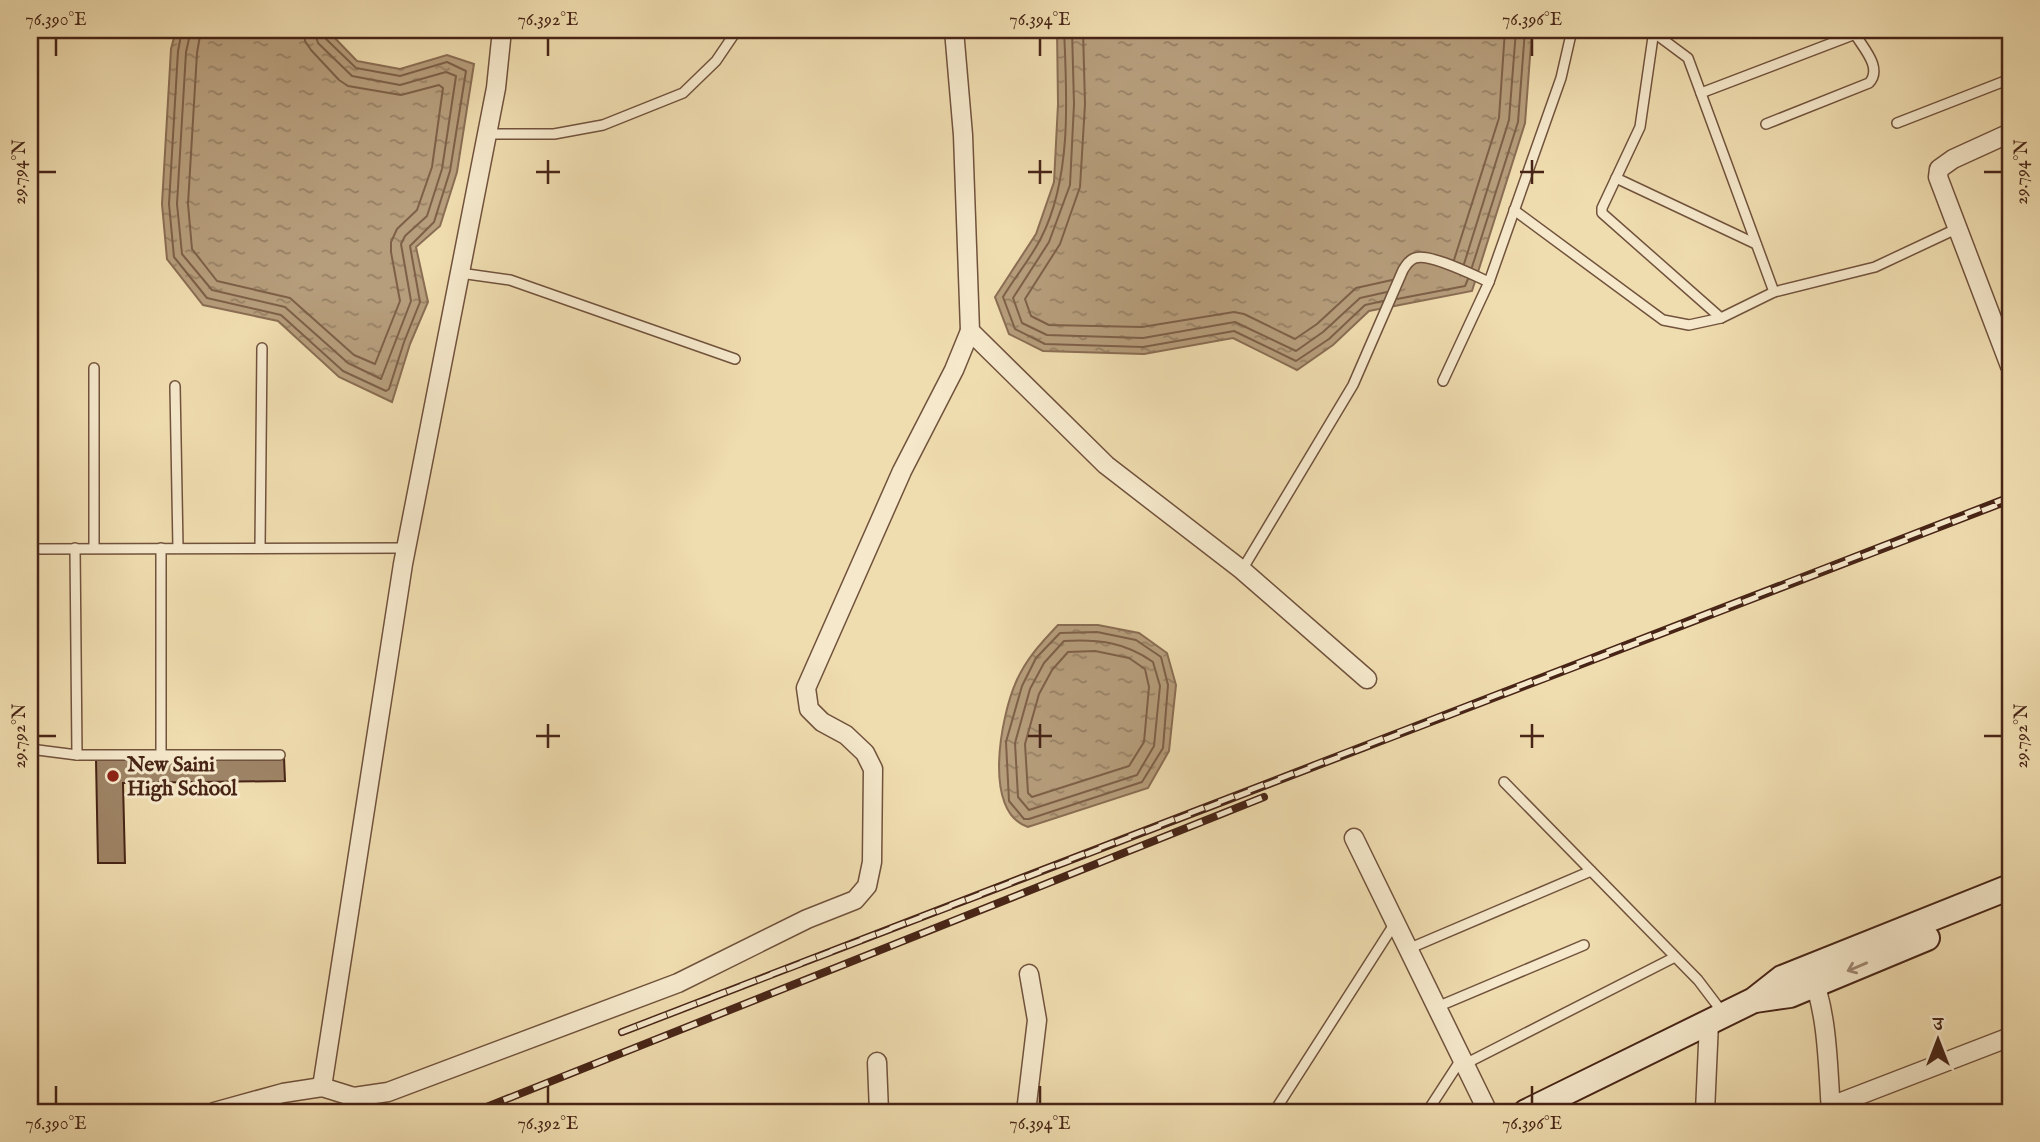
<svg xmlns="http://www.w3.org/2000/svg" width="2040" height="1142" viewBox="0 0 2040 1142" font-family="'IM FELL English','Noto Serif Devanagari',serif">
	<style>
		.water { fill: url(#water-ripples); stroke: #8a6d53; stroke-width: 2 }
		.lines { fill: none; stroke-linecap: round; stroke-linejoin: round }
		.shore { stroke: #7e6048; stroke-width: 2 }
		.building { fill: #9e8466; stroke: #472416; stroke-width: 2 }
		.lane-casing { stroke: #71523c; stroke-width: 12 }
		.street-casing { stroke: #71523c; stroke-width: 21 }
		.secondary-casing { stroke: #472416; stroke-width: 28 }
		.lane { stroke: #f5e8cb; stroke-width: 9 }
		.street { stroke: #f5e8cb; stroke-width: 18 }
		.secondary { stroke: #f5e8cb; stroke-width: 24 }
		.rail-casing { stroke: #472416; stroke-width: 8 }
		.rail { stroke: #f5e8cb; stroke-width: 5; stroke-dasharray: 16; stroke-linecap: butt }
		.oneway { stroke: #9e8670 }
		.ticks { fill: none; stroke: #472416; stroke-width: 2.5 }
		.poi-dot { fill: #8f2418; stroke: #f5e8cb; stroke-width: 2.5 }
		.labels { text-anchor: middle; stroke-width: 6; stroke-linejoin: round; paint-order: stroke }
		.poi-label { font-size: 21px; font-weight: bold; fill: #472416; stroke: #f5e8cb; text-anchor: start }
		.neatline { fill: none; stroke: #472416; stroke-width: 2.5 }
		.ticks-label { font-size: 18px; text-anchor: middle; fill: #472416 }
	</style>
	<defs>
		<pattern id="water-ripples" width="26" height="14" patternUnits="userSpaceOnUse" patternTransform="scale(1.75)"><rect width="26" height="14" fill="#b69d7b"/><path d="M2 4q2-2 4 0t4 0M15 11q2-2 4 0t4 0" fill="none" stroke="#968064"/></pattern>
	</defs>
	<rect width="100%" height="100%" fill="#efdcaf"/>
	<filter id="stains"><feTurbulence type="fractalNoise" baseFrequency=".00286" numOctaves="4"/><feColorMatrix values="0 0 0 0 .2 0 0 0 0 .09 0 0 0 0 .02 0 0 0 .5 -.17"/></filter>
	<radialGradient id="worn" r=".72"><stop offset=".6" stop-color="#630" stop-opacity="0"/><stop offset="1" stop-color="#630" stop-opacity=".3"/></radialGradient>
	<g class="water">
		<path d="M 176,30 L 330,30 L 330,33 L 357,61 L 400,69 L 447,55 L 474,64 L 457,172 L 440,226 L 416,247 L 428,302 L 410,344 L 392,402 L 339,377 L 278,321 L 203,305 L 167,259 L 162,204 L 171,49 Z"/>
		<path d="M 1057,30 L 1532,30 L 1525,123 L 1472,291 L 1369,311 L 1333,345 L 1297,370 L 1233,338 L 1144,354 L 1043,351 L 1009,334 L 995,297 L 1036,234 L 1054,182 L 1058,104 Z"/>
		<path d="M 1058,625 L 1098,625 L 1139,633 L 1167,653 L 1176,685 L 1169,751 L 1148,788 L 1028,827 C 982,812 1001,716 1016,682 C 1026,659 1041,643 1058,625 Z"/>
	</g>
	<g class="lines">
		<g class="shore">
			<path d="M 182,30 L 178,51 L 169,204 L 174,257 L 207,298 L 281,315 L 343,371 L 386,391 L 389,389 L 404,342 L 420,302 L 410,246 L 434,222 L 450,171 L 466,71 L 447,62 L 400,76 L 356,68 L 325,38 L 323,30"/>
			<path d="M 191,30 L 186,52 L 177,204 L 182,254 L 212,290 L 285,307 L 348,363 L 381,379 L 411,301 L 401,244 L 405,236 L 427,216 L 442,169 L 456,76 L 446,72 L 400,85 L 352,76 L 318,43 L 314,30"/>
			<path d="M 201,30 L 197,53 L 188,204 L 192,249 L 217,281 L 290,298 L 354,355 L 375,364 L 400,301 L 391,252 L 391,242 L 397,229 L 417,210 L 432,167 L 443,88 L 439,85 L 401,95 L 348,86 L 339,80 L 311,50 L 305,41 L 304,30"/>
			<path d="M 1064,30 C 1067,95 1072,178 1041,238 C 1031,258 1015,277 1003,297 L 1015,329 L 1045,344 L 1143,347 L 1234,331 L 1296,361 L 1329,339 L 1365,305 L 1383,301"/>
			<path d="M 1072,30 L 1074,104 L 1070,185 L 1049,242 L 1013,298 L 1022,323 L 1047,335 L 1143,338 L 1235,322 L 1296,351 L 1323,332 L 1360,298 L 1387,292"/>
			<path d="M 1083,30 L 1085,104 L 1080,187 L 1060,244 L 1025,299 L 1031,316 L 1049,325 L 1142,327 L 1234,312 L 1244,314 L 1295,339 L 1317,324 L 1356,288 L 1392,280"/>
			<path d="M 1454,260 L 1499,118 L 1505,30"/>
			<path d="M 1464,264 L 1509,120 L 1516,30"/>
			<path d="M 1472,267 L 1518,122 L 1525,30"/>
			<path d="M 1397,299 L 1465,286 L 1468,279"/>
			<path d="M 1097,632 L 1136,640 L 1161,657 L 1168,685 L 1163,748 L 1142,782 L 1029,819 L 1024,819 L 1009,801 L 1006,742 L 1022,686 L 1036,658 L 1060,633 Z"/>
			<path d="M 1064,641 C 1098,639 1125,642 1153,662 L 1160,686 L 1154,746 L 1137,775 L 1029,810 L 1018,797 L 1015,743 L 1030,689 L 1044,663 Z"/>
			<path d="M 1095,651 L 1129,658 L 1145,669 L 1149,687 L 1144,742 L 1129,766 L 1032,797 L 1028,793 L 1025,744 L 1039,694 L 1052,670 L 1068,652 Z"/>
		</g>
	</g>
	<path class="building" d="M 284,757 L 285,781 L 123,783 L 125,863 L 98,863 L 96,760 Z"/>
	<g class="lines">
		<defs>
			<g id="lane">
				<path d="M 1654,30 L 1640,127 L 1602,208 L 1602,213 L 1721,318"/>
				<path d="M 1653,32 L 1688,58 L 1774,292"/>
				<path d="M 1701,93 L 1866,30"/>
				<path d="M 1897,123 L 2010,79"/>
				<path d="M 1766,124 L 1869,83 C 1883,68 1863,48 1855,34"/>
				<path d="M 487,134 L 554,134 L 603,125 L 683,93 L 716,61 L 737,30"/>
				<path d="M 1616,178 L 1756,244"/>
				<path d="M 1514,210 L 1663,320 L 1689,325 L 1721,318 L 1774,292 L 1875,267 L 1956,229"/>
				<path d="M 460,273 L 510,280 L 735,359"/>
				<path d="M 94,368 L 94,548"/>
				<path d="M 1443,381 L 1489,282 L 1561,78 L 1572,30"/>
				<path d="M 175,386 L 178,548"/>
				<path d="M 75,548 L 77,755"/>
				<path d="M 161,548 L 161,755"/>
				<path d="M 260,548 L 262,348"/>
				<path d="M 30,549 L 406,548"/>
				<path d="M 1242,570 L 1353,385 L 1403,270 C 1406,265 1409,260 1415,258 C 1430,253 1473,275 1489,282"/>
				<path d="M 30,749 L 77,755 L 280,755"/>
				<path d="M 1504,782 L 1698,980 L 1723,1013"/>
				<path d="M 30,814 L 33,814"/>
				<path d="M 1408,949 L 1591,871"/>
				<path d="M 1437,1007 L 1584,945"/>
				<path d="M 1465,1064 L 1675,957"/>
				<path d="M 1274,1112 L 1395,923"/>
				<path d="M 1427,1112 L 1462,1058"/>
			</g>
			<g id="street">
				<path d="M 954,30 L 963,135 L 970,331 L 1106,465 L 1242,570 L 1367,679"/>
				<path d="M 2010,133 L 1953,159 L 1939,169 L 1938,177 L 2010,366"/>
				<path d="M 1354,838 L 1488,1112"/>
				<path d="M 1811,974 C 1828,1012 1828,1071 1831,1112"/>
				<path d="M 877,1062 L 879,1112"/>
				<path d="M 322,1087 L 403,564 L 496,88 L 502,30"/>
				<path d="M 1831,1106 L 2010,1037"/>
				<path d="M 214,1112 L 283,1093 L 322,1087 L 354,1097 L 388,1092 L 678,983 L 807,919 L 855,900 L 867,886 L 872,862 L 873,769 L 865,753 L 846,735 L 822,722 L 809,709 L 806,688 L 902,471 L 954,370 L 970,331"/>
				<path d="M 1026,1112 L 1037,1020 L 1029,974"/>
				<path d="M 1705,1112 L 1709,1022"/>
			</g>
			<g id="secondary">
				<path d="M 1755,1000 L 1790,995 L 1927,938"/>
				<path d="M 1526,1112 L 1754,1000 L 1782,978 L 2010,887"/>
			</g>
		</defs>
		<use href="#lane" class="lane-casing"/>
		<use href="#street" class="street-casing"/>
		<use href="#secondary" class="secondary-casing"/>
		<use href="#lane" class="lane"/>
		<use href="#street" class="street"/>
		<use href="#secondary" class="secondary"/>
		<defs>
			<g id="rail">
				<path d="M 2010,497 L 622,1032 L 2010,500"/>
				<path d="M 474,1112 L 1264,797"/>
			</g>
		</defs>
		<use href="#rail" class="rail-casing"/>
		<use href="#rail" class="rail"/>
	</g>
	<defs><path id="oneway-shaft" d="M-6 0H5M1.5-3L5.5 0L1.5 3" fill="none" stroke-width="1.6" stroke-linecap="round" stroke-linejoin="round" transform="scale(1.75)"/></defs>
	<use class="oneway" href="#oneway-shaft" transform="translate(1857 967) rotate(157)"/>
	<path class="ticks" d="M 56,38 L 56,56M 548,38 L 548,56M 1040,38 L 1040,56M 1532,38 L 1532,56M 548,160 L 548,184M 1040,160 L 1040,184M 1532,160 L 1532,184M 38,172 L 56,172M 536,172 L 560,172M 1028,172 L 1052,172M 1520,172 L 1544,172M 1984,172 L 2002,172M 548,724 L 548,748M 1040,724 L 1040,748M 1532,724 L 1532,748M 38,736 L 56,736M 536,736 L 560,736M 1028,736 L 1052,736M 1520,736 L 1544,736M 1984,736 L 2002,736M 56,1086 L 56,1104M 548,1086 L 548,1104M 1040,1086 L 1040,1104M 1532,1086 L 1532,1104"/>
	<circle class="poi-dot" cx="113" cy="776" r="7"/>
	<g class="labels">
		<g class="poi-label">
			<text x="127" y="771">New Saini<tspan x="127" dy="24">High School</tspan></text>
		</g>
	</g>
	<rect width="2040" height="1142" fill="none" stroke="#efdcaf" stroke-width="77"/>
	<g transform="translate(1938 1040)" stroke="#f5e8cb" stroke-width="5" paint-order="stroke">
	<path d="M0-5L12 26L0 18L-12 26Z" fill="#472416"/>
	<text y="-10" font-size="19" font-weight="bold" text-anchor="middle" fill="#472416">उ</text>
	</g>
	<rect x="38" y="38" width="1964" height="1066" class="neatline"/>
	<g class="ticks-label">
		<text x="56" y="25">76.390°E</text>
		<text x="548" y="25">76.392°E</text>
		<text x="1040" y="25">76.394°E</text>
		<text x="1532" y="25">76.396°E</text>
		<text transform="translate(19 172) rotate(-90)" y="6">29.794°N</text>
		<text transform="translate(2021 172) rotate(-90)" y="6">29.794°N</text>
		<text transform="translate(19 736) rotate(-90)" y="6">29.792°N</text>
		<text transform="translate(2021 736) rotate(-90)" y="6">29.792°N</text>
		<text x="56" y="1129">76.390°E</text>
		<text x="548" y="1129">76.392°E</text>
		<text x="1040" y="1129">76.394°E</text>
		<text x="1532" y="1129">76.396°E</text>
	</g>
	<rect width="100%" height="100%" filter="url(#stains)"/>
	<rect width="100%" height="100%" fill="url(#worn)"/>
</svg>
